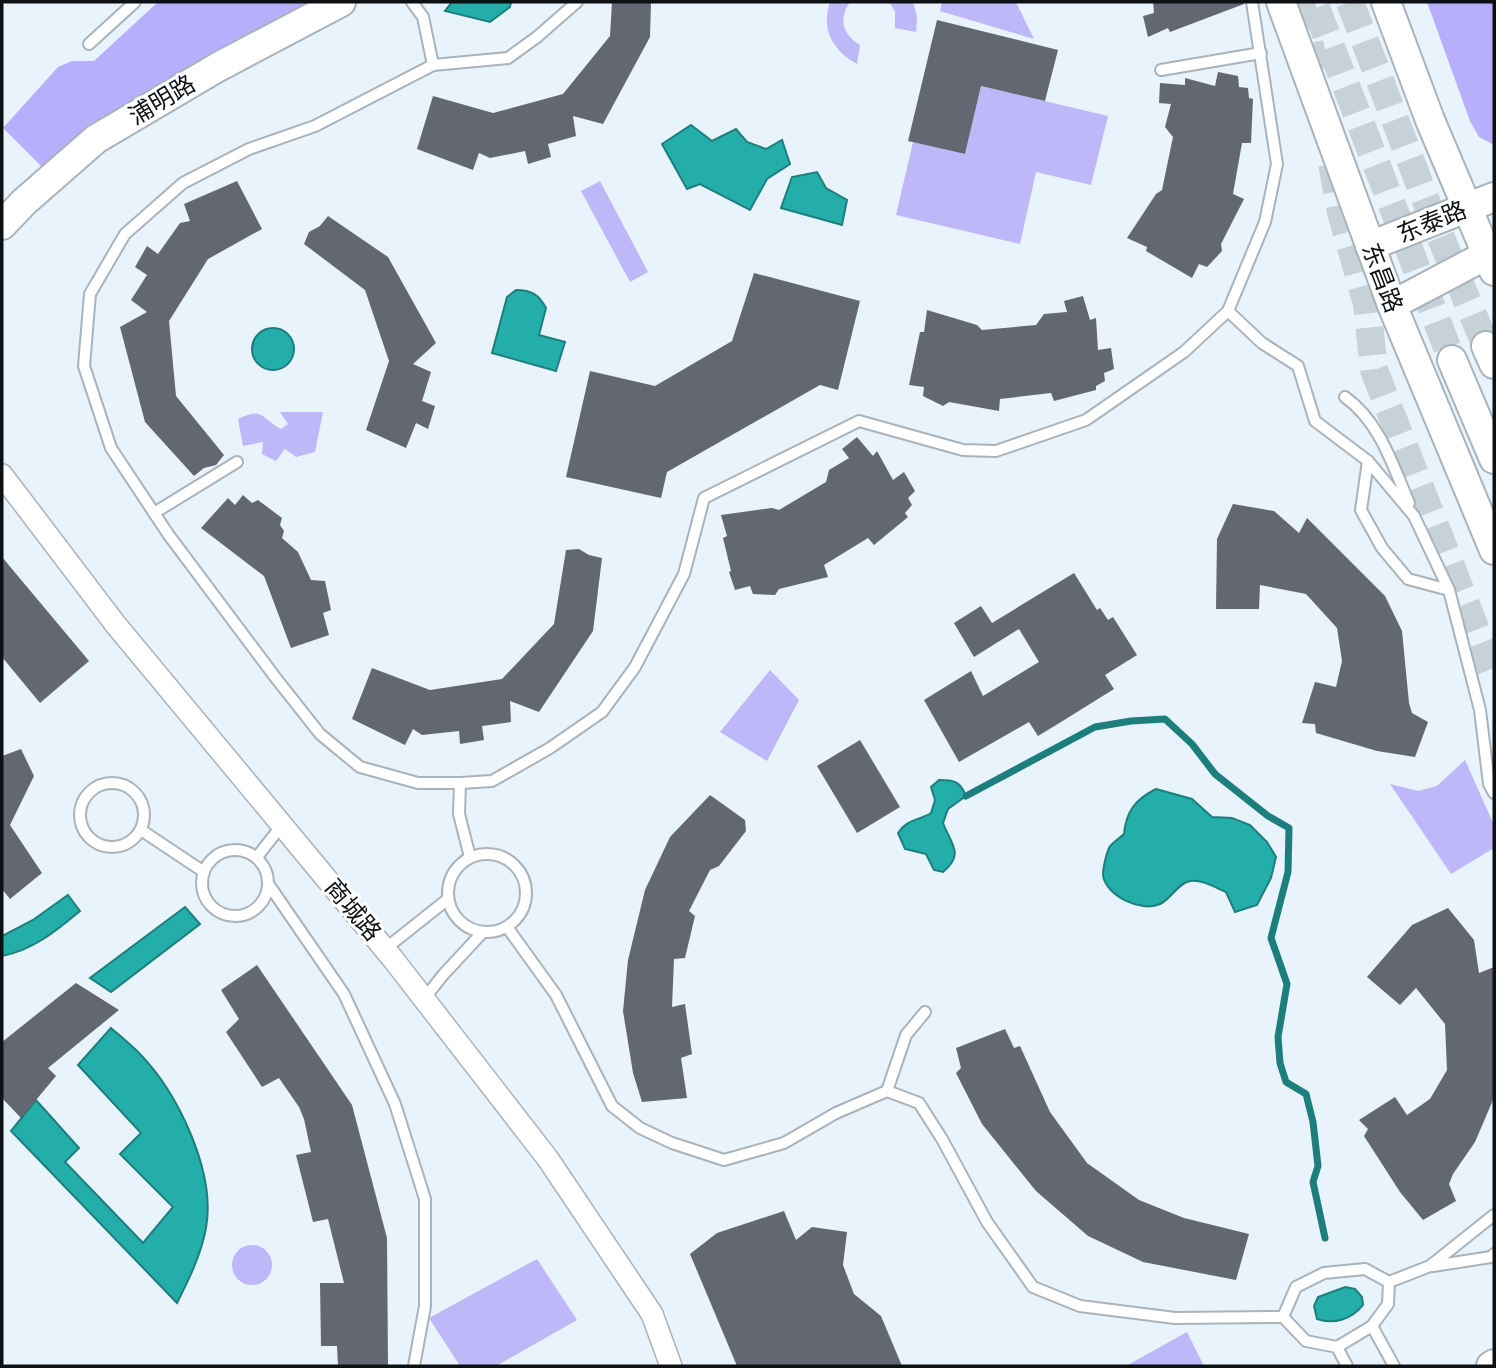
<svg xmlns="http://www.w3.org/2000/svg" width="1496" height="1368" viewBox="0 0 1496 1368" font-family="'Asap Condensed','Noto Sans SC',sans-serif">
	<style>
		.green { fill: #beb7f8 }
		.forest { fill: #b7aefc }
		.water { fill: #24aeaa; stroke: #1d7f7d; stroke-width: 2 }
		.lines { fill: none; stroke-linecap: round; stroke-linejoin: round }
		.stream { stroke: #1d7f7d; stroke-width: 7 }
		.building { fill: #626771 }
		.secondary-tunnel { stroke: #c7d1d8; stroke-width: 28; stroke-dasharray: 28 14; stroke-linecap: butt }
		.lane-casing { stroke: #a9b3bb; stroke-width: 14 }
		.street-casing { stroke: #a9b3bb; stroke-width: 24 }
		.secondary-casing { stroke: #a9b3bb; stroke-width: 32 }
		.lane { stroke: #fff; stroke-width: 10 }
		.street { stroke: #fff; stroke-width: 21 }
		.secondary { stroke: #fff; stroke-width: 28 }
		.labels { text-anchor: middle; stroke-width: 6; stroke-linejoin: round; paint-order: stroke }
		.street-label { font-size: 24px; fill: #0e1114; stroke: #fff }
	</style>
	<rect width="100%" height="100%" fill="#e8f3fb"/>
	<g class="green">
		<path d="M 830,2 L 850,2 C 838,19 843,35 860,45 L 857,64 C 832,50 821,29 830,2 Z"/>
		<path d="M 889,2 L 913,2 L 917,17 L 916,32 L 895,28 L 895,11 Z"/>
		<path d="M 942,2 L 1016,2 L 1034,39 L 940,11 Z"/>
		<path d="M 981,86 L 1108,116 L 1091,185 L 1036,172 L 1020,244 L 896,215 L 913,142 L 965,154 Z"/>
		<path d="M 600,181 L 648,272 L 630,282 L 581,191 Z"/>
		<path d="M 280,412 L 323,412 L 315,452 L 296,457 L 285,449 L 276,461 L 262,454 L 263,442 L 243,446 L 238,419 C 263,407 261,418 281,429 L 288,424 Z"/>
		<path d="M 770,670 L 799,700 L 767,761 L 720,732 Z"/>
		<path d="M 1465,760 L 1494,825 L 1494,848 L 1451,874 L 1390,784 L 1418,791 L 1437,786 Z"/>
		<circle cx="252" cy="1265" r="20"/>
		<path d="M 537,1259 L 577,1320 L 496,1366 L 460,1366 L 429,1318 Z"/>
		<path d="M 1187,1332 L 1204,1366 L 1126,1366 Z"/>
	</g>
	<g class="forest">
		<path d="M 158,2 L 313,2 L 45,170 L 3,128 L 58,67 L 72,61 L 94,61 Z"/>
		<path d="M 1427,2 L 1494,2 L 1494,145 L 1479,137 L 1470,121 Z"/>
	</g>
	<g class="water">
		<path d="M 452,2 L 511,2 L 510,7 L 490,22 L 445,11 Z"/>
		<path d="M 691,125 L 712,141 L 736,129 L 747,142 L 766,149 L 782,140 L 790,164 L 767,179 L 750,210 L 700,184 L 687,189 L 662,144 Z"/>
		<path d="M 817,172 L 826,188 L 847,200 L 842,225 L 781,208 L 792,177 Z"/>
		<path d="M 516,290 C 532,290 539,295 546,308 L 539,335 L 565,342 L 556,371 L 492,353 L 507,297 Z"/>
		<circle cx="273" cy="349" r="21"/>
		<path d="M 939,780 C 954,780 960,781 966,796 L 948,809 L 943,823 C 951,844 965,854 943,872 L 934,870 L 926,854 L 905,849 L 898,833 C 907,819 918,821 931,813 L 935,800 L 931,787 Z"/>
		<path d="M 1156,789 L 1192,799 L 1212,817 L 1232,818 L 1250,825 L 1267,842 L 1276,857 L 1271,878 L 1257,905 L 1235,912 L 1226,892 C 1216,888 1202,879 1190,881 C 1177,884 1171,899 1160,904 C 1141,913 1105,895 1103,875 C 1103,868 1106,855 1109,848 C 1110,844 1120,838 1124,834 C 1126,811 1136,799 1156,789 Z"/>
		<path d="M 68,895 L 80,911 C 56,931 33,950 2,956 L 2,936 L 33,920 Z"/>
		<path d="M 185,907 L 200,924 L 111,992 L 90,978 Z"/>
		<path d="M 111,1028 C 120,1036 130,1044 139,1053 C 178,1093 216,1172 206,1228 C 201,1255 189,1279 177,1303 L 11,1131 L 36,1100 L 79,1148 L 65,1162 L 143,1243 L 173,1207 L 120,1154 L 141,1133 L 78,1065 Z"/>
		<path d="M 1345,1287 L 1355,1289 L 1362,1297 L 1363,1305 C 1352,1319 1334,1325 1317,1319 L 1314,1306 L 1318,1297 Z"/>
	</g>
	<g class="lines">
		<path class="stream" d="M 966,796 L 1095,727 L 1131,721 L 1165,719 L 1192,744 L 1215,774 L 1268,816 L 1289,828 L 1288,872 L 1271,938 L 1287,984 L 1278,1037 L 1280,1063 L 1286,1082 L 1306,1094 L 1313,1122 L 1318,1166 L 1313,1182 L 1325,1238"/>
	</g>
	<g class="building">
		<path d="M 612,2 L 651,2 L 650,37 L 603,124 L 573,116 L 576,136 L 548,144 L 551,157 L 528,164 L 525,151 L 490,158 L 479,153 L 473,170 L 417,149 L 433,96 L 493,113 L 563,94 L 610,36 Z"/>
		<path d="M 1153,2 L 1244,2 L 1244,4 L 1170,32 L 1168,28 L 1148,37 L 1143,16 L 1154,13 Z"/>
		<path d="M 937,20 L 1058,50 L 1045,101 L 981,86 L 965,154 L 908,141 Z"/>
		<path d="M 1218,72 L 1238,76 L 1239,87 L 1248,88 L 1249,98 L 1253,99 L 1251,143 L 1242,143 L 1233,194 L 1244,199 L 1221,244 L 1222,251 L 1207,267 L 1199,264 L 1192,278 L 1146,251 L 1147,247 L 1127,238 L 1156,194 L 1162,190 L 1173,137 L 1165,127 L 1171,104 L 1159,103 L 1160,83 L 1185,85 L 1185,78 L 1215,86 Z"/>
		<path d="M 237,181 L 262,229 L 208,259 L 169,321 L 176,396 L 224,455 L 216,465 L 204,468 L 194,476 L 145,422 L 120,327 L 147,312 L 131,300 L 147,275 L 135,267 L 147,246 L 158,254 L 180,223 L 190,221 L 184,204 Z"/>
		<path d="M 328,216 L 388,257 L 436,343 L 413,364 L 431,372 L 422,401 L 435,406 L 428,429 L 416,423 L 406,448 L 366,430 L 389,361 L 365,290 L 304,244 L 309,232 L 320,226 Z"/>
		<path d="M 754,273 L 860,301 L 838,390 L 820,385 L 667,472 L 661,498 L 566,477 L 590,371 L 655,386 L 732,341 Z"/>
		<path d="M 1083,296 L 1090,320 L 1096,318 L 1098,350 L 1111,348 L 1114,369 L 1104,373 L 1105,381 L 1096,386 L 1096,390 L 1054,401 L 1051,393 L 1000,399 L 999,411 L 949,402 L 943,406 L 923,396 L 924,387 L 909,385 L 920,332 L 924,332 L 927,310 L 977,325 L 982,330 L 1036,325 L 1044,314 L 1067,312 L 1064,301 Z"/>
		<path d="M 857,437 L 873,456 L 877,451 L 893,480 L 904,472 L 915,491 L 908,498 L 912,505 L 905,513 L 908,517 L 874,545 L 868,538 L 824,565 L 828,577 L 779,589 L 775,595 L 753,594 L 750,586 L 735,590 L 729,572 L 731,571 L 723,538 L 727,536 L 721,515 L 772,508 L 779,510 L 826,482 L 829,470 L 849,458 L 842,449 Z"/>
		<path d="M 243,495 L 252,503 L 258,500 L 282,518 L 280,525 L 284,531 L 282,538 L 298,552 L 311,580 L 325,581 L 331,610 L 323,613 L 329,635 L 291,648 L 264,576 L 201,528 L 228,498 L 235,505 Z"/>
		<path d="M 1233,504 L 1274,511 L 1299,533 L 1307,518 L 1385,596 L 1402,631 L 1409,703 L 1412,713 L 1428,722 L 1415,757 L 1377,751 L 1316,733 L 1315,724 L 1302,723 L 1315,682 L 1336,687 L 1342,661 L 1337,628 L 1306,594 L 1260,585 L 1259,609 L 1216,609 L 1217,539 Z"/>
		<path d="M 579,549 L 589,555 L 602,558 L 593,631 L 539,712 L 510,701 L 511,722 L 482,726 L 484,740 L 460,744 L 459,731 L 422,735 L 413,729 L 405,745 L 352,719 L 372,668 L 430,690 L 502,679 L 554,624 L 566,550 Z"/>
		<path d="M 2,557 L 89,661 L 40,703 L 2,657 Z"/>
		<path d="M 1074,573 L 1097,610 L 1100,608 L 1108,620 L 1113,617 L 1137,655 L 1105,675 L 1114,689 L 1061,722 L 1038,736 L 1029,722 L 959,762 L 924,700 L 971,671 L 983,696 L 1039,662 L 1019,629 L 974,657 L 954,623 L 981,606 L 992,623 Z"/>
		<path d="M 860,740 L 900,807 L 857,833 L 817,766 Z"/>
		<path d="M 21,749 L 34,776 L 10,825 L 42,873 L 10,899 L 2,889 L 2,756 Z"/>
		<path d="M 710,795 L 745,820 L 746,831 L 719,866 L 710,870 L 689,911 L 695,916 L 685,958 L 674,959 L 672,1007 L 685,1004 L 692,1054 L 681,1058 L 687,1098 L 642,1102 L 633,1073 L 623,1011 L 628,960 L 645,890 L 670,837 Z"/>
		<path d="M 1448,908 L 1474,940 L 1479,973 L 1494,967 L 1494,1089 L 1493,1100 L 1475,1142 L 1453,1174 L 1449,1184 L 1456,1201 L 1423,1220 L 1400,1192 L 1364,1136 L 1368,1129 L 1359,1120 L 1395,1097 L 1407,1115 L 1430,1099 L 1447,1070 L 1445,1024 L 1416,988 L 1400,1005 L 1367,977 L 1412,925 Z"/>
		<path d="M 257,965 L 352,1105 L 387,1238 L 388,1366 L 338,1366 L 337,1346 L 321,1346 L 320,1283 L 344,1283 L 328,1219 L 313,1222 L 296,1155 L 311,1152 L 304,1119 L 299,1107 L 279,1078 L 262,1087 L 226,1032 L 239,1019 L 221,990 Z"/>
		<path d="M 76,983 L 119,1010 L 48,1068 L 56,1076 L 21,1118 L 2,1098 L 2,1042 Z"/>
		<path d="M 1005,1029 L 1014,1048 L 1020,1046 L 1050,1112 L 1087,1163 L 1139,1200 L 1184,1218 L 1249,1234 L 1236,1280 L 1143,1262 L 1088,1236 L 1036,1191 L 982,1124 L 956,1073 L 961,1068 L 956,1048 Z"/>
		<path d="M 784,1211 L 796,1240 L 812,1227 L 847,1232 L 843,1265 L 854,1294 L 881,1316 L 902,1366 L 737,1366 L 690,1254 L 717,1233 Z"/>
	</g>
	<g class="lines">
		<g class="secondary-tunnel">
			<path d="M 1301,2 L 1316,75"/>
			<path d="M 1350,2 L 1431,214 L 1486,346"/>
			<path d="M 1316,8 L 1452,360"/>
			<path d="M 1332,164 L 1341,212 L 1367,304 L 1374,370 L 1494,676"/>
		</g>
		<defs>
			<g id="lane">
				<path d="M 412,2 L 423,17 L 433,65"/>
				<path d="M 1252,2 L 1277,164 L 1265,222 L 1228,311 L 1262,343 L 1298,366 L 1315,421 L 1368,461 L 1414,516 L 1449,590 L 1480,710 L 1489,784 L 1494,793"/>
				<path d="M 89,44 L 135,2"/>
				<path d="M 1161,70 L 1261,53"/>
				<path d="M 1345,397 C 1380,422 1393,466 1409,503"/>
				<path d="M 1368,461 L 1361,510 L 1382,548 L 1408,579 L 1449,590"/>
				<path d="M 154,513 L 237,462"/>
				<path d="M 460,783 L 492,781 L 550,748 L 602,712 L 635,667 L 684,574 L 704,498 L 859,421 L 963,450 L 996,451 L 1086,420 L 1184,352 L 1228,311"/>
				<circle cx="112" cy="815" r="32"/>
				<path d="M 141,830 L 204,872"/>
				<circle cx="235" cy="883" r="33"/>
				<circle cx="487" cy="893" r="39"/>
				<path d="M 257,857 L 282,825"/>
				<path d="M 470,857 L 459,814 L 460,783 L 418,783 L 360,767 L 320,734 L 275,677 L 168,534 L 111,448 L 84,366 L 90,294 L 125,234 L 183,183 L 249,149 L 315,126 L 433,65 L 508,58 L 537,37 L 577,2"/>
				<path d="M 269,885 L 344,994 L 395,1104 L 425,1199 L 425,1306 L 414,1366"/>
				<path d="M 507,927 L 556,995 L 612,1106 L 640,1128 L 672,1143 L 724,1160 L 784,1143 L 836,1113 L 887,1091 L 919,1103 L 942,1139 L 987,1222 L 1033,1287 L 1080,1306 L 1175,1318 L 1283,1317"/>
				<path d="M 385,949 L 448,899"/>
				<path d="M 424,999 L 443,975 L 482,933"/>
				<path d="M 887,1091 L 906,1035 L 925,1012"/>
				<path d="M 1433,1266 L 1491,1257 L 1494,1254"/>
				<path d="M 1365,1269 L 1389,1282 L 1388,1304 L 1372,1326 L 1337,1347 L 1306,1341 L 1283,1317 L 1296,1287 L 1324,1273 Z"/>
				<path d="M 1389,1282 L 1430,1266 L 1494,1215"/>
				<path d="M 1372,1326 L 1394,1366"/>
				<path d="M 1337,1347 L 1347,1366"/>
			</g>
			<path id="street" d="M 2,475 L 116,625 L 393,959 L 548,1159 L 652,1314 L 671,1366"/>
			<g id="secondary">
				<path d="M 1281,2 L 1392,305 L 1494,550"/>
				<path d="M 1386,2 L 1430,120 L 1494,271"/>
				<path d="M 2,225 L 24,202 L 96,139 L 218,67 L 341,2"/>
				<path d="M 1370,246 L 1494,197"/>
				<path d="M 1392,305 L 1494,251"/>
				<path d="M 1486,346 L 1494,364"/>
				<path d="M 1452,360 L 1494,459"/>
				<path d="M 1491,1366 L 1494,1364"/>
			</g>
		</defs>
		<use href="#lane" class="lane-casing"/>
		<use href="#street" class="street-casing"/>
		<use href="#secondary" class="secondary-casing"/>
		<use href="#lane" class="lane"/>
		<use href="#street" class="street"/>
		<use href="#secondary" class="secondary"/>
	</g>
	<g class="labels">
		<g class="street-label">
			<text transform="translate(162 100) rotate(-31)" y="8">浦明路</text>
			<text transform="translate(1432 222) rotate(-22)" y="8">东泰路</text>
			<text transform="translate(1382 278) rotate(69)" y="8">东昌路</text>
			<text transform="translate(353 910) rotate(50)" y="8">商城路</text>
		</g>
	</g>
	<rect width="1496" height="1368" fill="none" stroke="#0e1114" stroke-width="7"/>
</svg>
